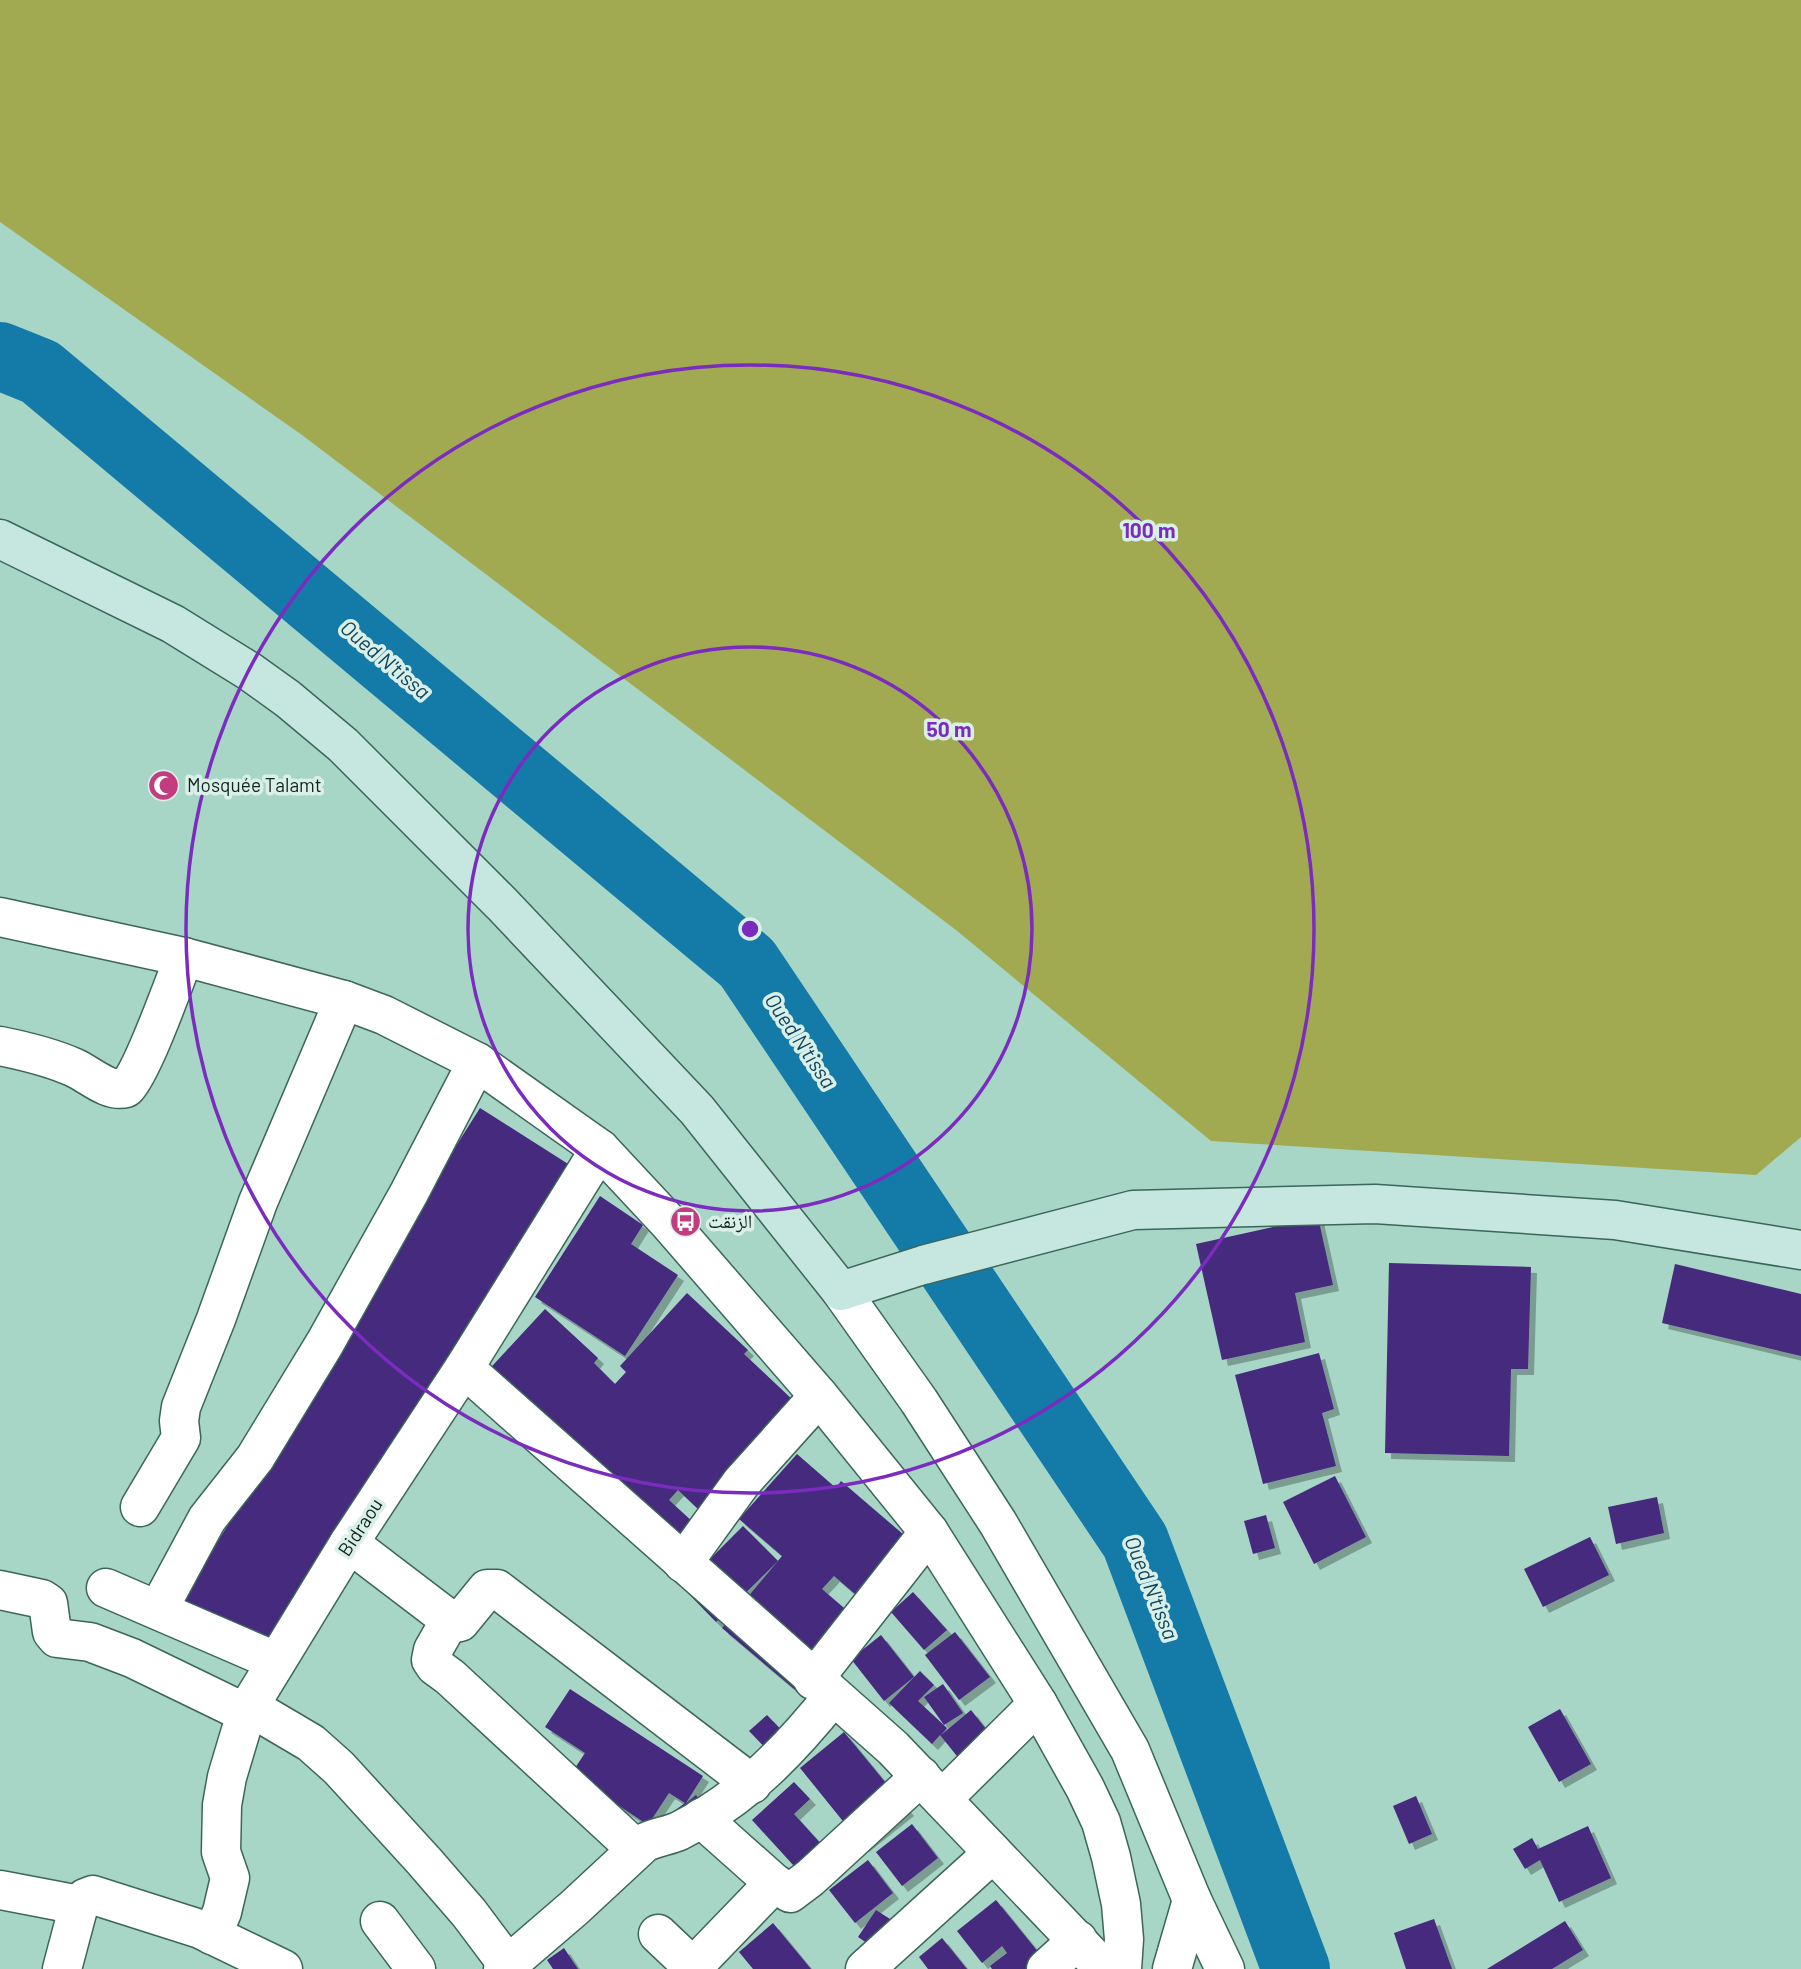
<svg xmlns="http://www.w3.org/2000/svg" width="1801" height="1969" viewBox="0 0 1801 1969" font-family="Barlow,'Noto Naskh Arabic',sans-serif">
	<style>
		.green { fill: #a1aa50 }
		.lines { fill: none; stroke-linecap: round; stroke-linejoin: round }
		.river { stroke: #147ba8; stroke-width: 68 }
		.building { fill: #45297e; filter: url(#shadow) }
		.minor-casing { stroke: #3c665a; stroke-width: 41 }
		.secondary-casing { stroke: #3c665a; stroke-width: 41 }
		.minor { stroke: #fff; stroke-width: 38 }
		.secondary { stroke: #c6e7df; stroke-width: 38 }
		.ring { fill: none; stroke: #7b2cbf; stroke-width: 3.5 }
		.labels { text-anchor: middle; stroke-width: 7; stroke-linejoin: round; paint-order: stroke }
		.poi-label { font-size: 19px; fill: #12241f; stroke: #d9f0e8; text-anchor: start }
		.street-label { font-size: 19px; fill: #12241f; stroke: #d9f0e8 }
		.water-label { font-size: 21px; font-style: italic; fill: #11445d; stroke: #d9f0e8 }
		.centre { fill: #7b2cbf; stroke: #d9f0e8; stroke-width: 3.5 }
		.ring-label { font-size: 21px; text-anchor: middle; font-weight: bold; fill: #7b2cbf; stroke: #d9f0e8; stroke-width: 7; stroke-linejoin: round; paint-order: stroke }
	</style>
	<defs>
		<filter id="shadow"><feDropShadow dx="6" dy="6" stdDeviation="0" flood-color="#0004"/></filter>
	</defs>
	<rect width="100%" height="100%" fill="#a7d5c6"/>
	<path class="green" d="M 0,0 L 1801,0 L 1801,1137 L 1756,1175 L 1211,1141 L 956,930 L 302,435 L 0,222 Z"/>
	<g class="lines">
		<path class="river" d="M 0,356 L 40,372 L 747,963 L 1135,1541 L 1296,1969"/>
	</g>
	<g class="building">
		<path d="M 480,1108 L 587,1176 L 267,1681 L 169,1618 L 361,1315 L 353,1309 Z"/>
		<path d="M 600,1196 L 643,1225 L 631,1244 L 678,1275 L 625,1356 L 535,1297 Z"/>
		<path d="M 1318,1217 L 1333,1285 L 1295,1293 L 1305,1342 L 1222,1360 L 1196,1244 Z"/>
		<path d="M 1389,1263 L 1531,1267 L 1528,1369 L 1511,1369 L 1509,1456 L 1385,1453 Z"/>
		<path d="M 1675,1264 L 1801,1294 L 1801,1356 L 1662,1323 Z"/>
		<path d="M 687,1293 L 748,1350 L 744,1354 L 814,1420 L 717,1527 L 678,1490 L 669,1500 L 708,1536 L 671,1576 L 468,1392 L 545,1309 L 598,1358 L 594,1363 L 615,1384 L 626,1372 L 620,1366 Z"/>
		<path d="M 1319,1353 L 1334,1409 L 1322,1413 L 1336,1466 L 1263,1484 L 1235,1375 Z"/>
		<path d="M 797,1454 L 836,1488 L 841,1481 L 925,1553 L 876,1612 L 834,1576 L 822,1589 L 865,1626 L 806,1699 L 722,1628 L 782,1556 L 739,1519 Z"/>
		<path d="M 1335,1476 L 1366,1537 L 1314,1564 L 1283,1502 Z"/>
		<path d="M 1657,1497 L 1664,1533 L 1616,1544 L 1608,1507 Z"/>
		<path d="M 1266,1515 L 1275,1548 L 1253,1554 L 1244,1521 Z"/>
		<path d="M 743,1526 L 778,1561 L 716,1622 L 682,1587 Z"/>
		<path d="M 1590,1537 L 1609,1575 L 1543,1607 L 1524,1569 Z"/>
		<path d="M 913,1592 L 947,1630 L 924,1650 L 891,1612 Z"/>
		<path d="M 955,1632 L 990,1677 L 959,1700 L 925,1655 Z"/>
		<path d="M 881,1635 L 914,1677 L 884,1701 L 851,1659 Z"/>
		<path d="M 920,1671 L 934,1685 L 918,1701 L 947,1728 L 941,1735 L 971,1710 L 993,1738 L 977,1781 L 940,1735 L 932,1744 L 889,1703 Z"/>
		<path d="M 943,1684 L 963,1713 L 944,1725 L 924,1697 Z"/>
		<path d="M 570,1689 L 703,1776 L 686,1803 L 696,1795 L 719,1826 L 670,1814 L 685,1803 L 669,1793 L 648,1825 L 571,1774 L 585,1753 L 545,1727 Z"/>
		<path d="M 1560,1709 L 1591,1764 L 1559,1782 L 1528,1727 Z"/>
		<path d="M 767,1715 L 791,1740 L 774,1757 L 749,1731 Z"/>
		<path d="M 844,1732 L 908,1810 L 863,1846 L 800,1768 Z"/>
		<path d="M 794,1782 L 810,1799 L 794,1814 L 841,1866 L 815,1889 L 752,1820 Z"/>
		<path d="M 1416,1796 L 1432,1834 L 1409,1844 L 1393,1806 Z"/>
		<path d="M 912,1824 L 938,1858 L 902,1886 L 876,1852 Z"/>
		<path d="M 1588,1826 L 1611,1878 L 1559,1902 L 1540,1860 L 1525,1869 L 1513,1849 L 1532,1838 L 1538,1849 Z"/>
		<path d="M 868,1860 L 893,1893 L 855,1923 L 829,1890 Z"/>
		<path d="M 996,1900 L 1052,1969 L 992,1969 L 990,1966 L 1007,1953 L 1002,1946 L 982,1963 L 957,1931 Z"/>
		<path d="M 876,1910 L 904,1928 L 886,1956 L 858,1937 Z"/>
		<path d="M 1434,1919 L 1452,1969 L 1406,1969 L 1394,1933 Z"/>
		<path d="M 1565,1921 L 1583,1950 L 1552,1969 L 1487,1969 Z"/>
		<path d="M 773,1923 L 811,1969 L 753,1969 L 739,1952 Z"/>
		<path d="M 942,1938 L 967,1969 L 928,1969 L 919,1957 Z"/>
		<path d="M 564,1948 L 578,1969 L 553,1969 L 547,1960 Z"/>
	</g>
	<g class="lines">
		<defs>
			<g id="minor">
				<path d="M 0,917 L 184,957 L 344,1000 L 384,1015 L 477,1062 L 600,1149 L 669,1223 L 819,1396 L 929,1532 L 1038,1704 L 1085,1788 L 1101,1822 L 1111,1857 L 1121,1904 L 1124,1939 L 1122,1969"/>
				<path d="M 0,1046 C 25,1051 51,1057 75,1068 C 90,1075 109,1093 126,1088 C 142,1073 174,983 184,957"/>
				<path d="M 841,1291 L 919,1401 L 998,1523 L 1130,1750 L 1192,1900 L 1225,1969"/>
				<path d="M 464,1368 L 893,1748 L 1104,1969"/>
				<path d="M 140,1507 L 181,1438 L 179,1421 L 181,1407 L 216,1319 L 258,1202 L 344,1000"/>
				<path d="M 349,1543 L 454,1623 L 460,1622 L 487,1589 L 497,1589 L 752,1784"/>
				<path d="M 683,1563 L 741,1483 L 819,1396"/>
				<path d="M 106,1588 L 275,1661"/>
				<path d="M 0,1590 L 42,1599 L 48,1603 L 52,1632 L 57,1638 L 90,1642 L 132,1658 L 231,1706 L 267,1717 L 311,1743 L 339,1768 L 424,1861 L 469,1913 L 511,1969"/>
				<path d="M 158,1610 L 207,1519 L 255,1458 L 325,1343 L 409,1193 L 477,1062"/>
				<path d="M 450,1620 L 433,1650 L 431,1660 L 435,1666 L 450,1677 L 636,1849"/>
				<path d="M 813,1680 L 929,1532"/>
				<path d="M 942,1799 L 1038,1704"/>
				<path d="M 701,1818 L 774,1883 L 790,1893 L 810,1878 L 921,1776"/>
				<path d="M 0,1890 L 79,1905"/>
				<path d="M 380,1921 L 416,1969"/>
				<path d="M 658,1934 L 695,1969"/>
				<path d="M 212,1935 L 222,1912 L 230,1878 L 221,1852 L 222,1805 L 227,1777 L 247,1710 L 349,1543 L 464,1368 L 600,1149"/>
				<path d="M 693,1967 L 774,1883"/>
				<path d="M 62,1969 L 79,1905 L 85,1898 L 93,1895 L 200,1929 L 283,1969"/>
				<path d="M 503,1969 L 574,1908 L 644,1843 C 655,1837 668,1836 679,1831 C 743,1799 790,1750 833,1696"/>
				<path d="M 865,1969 L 993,1853"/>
				<path d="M 1046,1969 L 1078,1940"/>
				<path d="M 1172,1969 L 1192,1900"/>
			</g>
			<path id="secondary" d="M 0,539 L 173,624 L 249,671 L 288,699 L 343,745 L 502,904 L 697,1110 L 841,1291 L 923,1265 L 1133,1210 L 1375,1204 L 1615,1220 L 1801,1250"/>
		</defs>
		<use href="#minor" class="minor-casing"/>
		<use href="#secondary" class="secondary-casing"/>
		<use href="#minor" class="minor"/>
		<use href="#secondary" class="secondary"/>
	</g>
	<g class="ring">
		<circle cx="750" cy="929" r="282"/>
		<circle cx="750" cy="929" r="564"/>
	</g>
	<defs>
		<symbol id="mosque-disc" viewBox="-11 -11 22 22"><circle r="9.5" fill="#c23c7f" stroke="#d9f0e8"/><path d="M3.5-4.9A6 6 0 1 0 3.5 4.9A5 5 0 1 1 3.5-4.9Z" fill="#fff"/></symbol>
		<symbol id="bus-disc" viewBox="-11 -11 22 22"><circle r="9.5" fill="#c23c7f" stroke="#d9f0e8"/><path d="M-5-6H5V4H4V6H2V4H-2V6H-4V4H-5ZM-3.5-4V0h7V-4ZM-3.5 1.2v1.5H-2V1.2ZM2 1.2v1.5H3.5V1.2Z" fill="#fff"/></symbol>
	</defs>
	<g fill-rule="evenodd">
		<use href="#mosque-disc" x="146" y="768" width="35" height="35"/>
		<use href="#bus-disc" x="668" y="1204" width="35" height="35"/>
	</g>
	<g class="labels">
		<g class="poi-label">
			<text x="187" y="792">Mosquée Talamt</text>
			<text x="708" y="1228">الزنقت</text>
		</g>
		<g class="street-label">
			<text transform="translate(360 1527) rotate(-57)" y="7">Bidraou</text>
		</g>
		<g class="water-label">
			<text transform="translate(385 660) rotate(40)" y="7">Oued N'tissa</text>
			<text transform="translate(800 1041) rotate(56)" y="7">Oued N'tissa</text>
			<text transform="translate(1151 1588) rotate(68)" y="7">Oued N'tissa</text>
		</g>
	</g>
	<circle cx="750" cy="929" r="10" class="centre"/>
	<g class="ring-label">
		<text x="1149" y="538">100 m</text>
		<text x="949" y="737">50 m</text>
	</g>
</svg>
